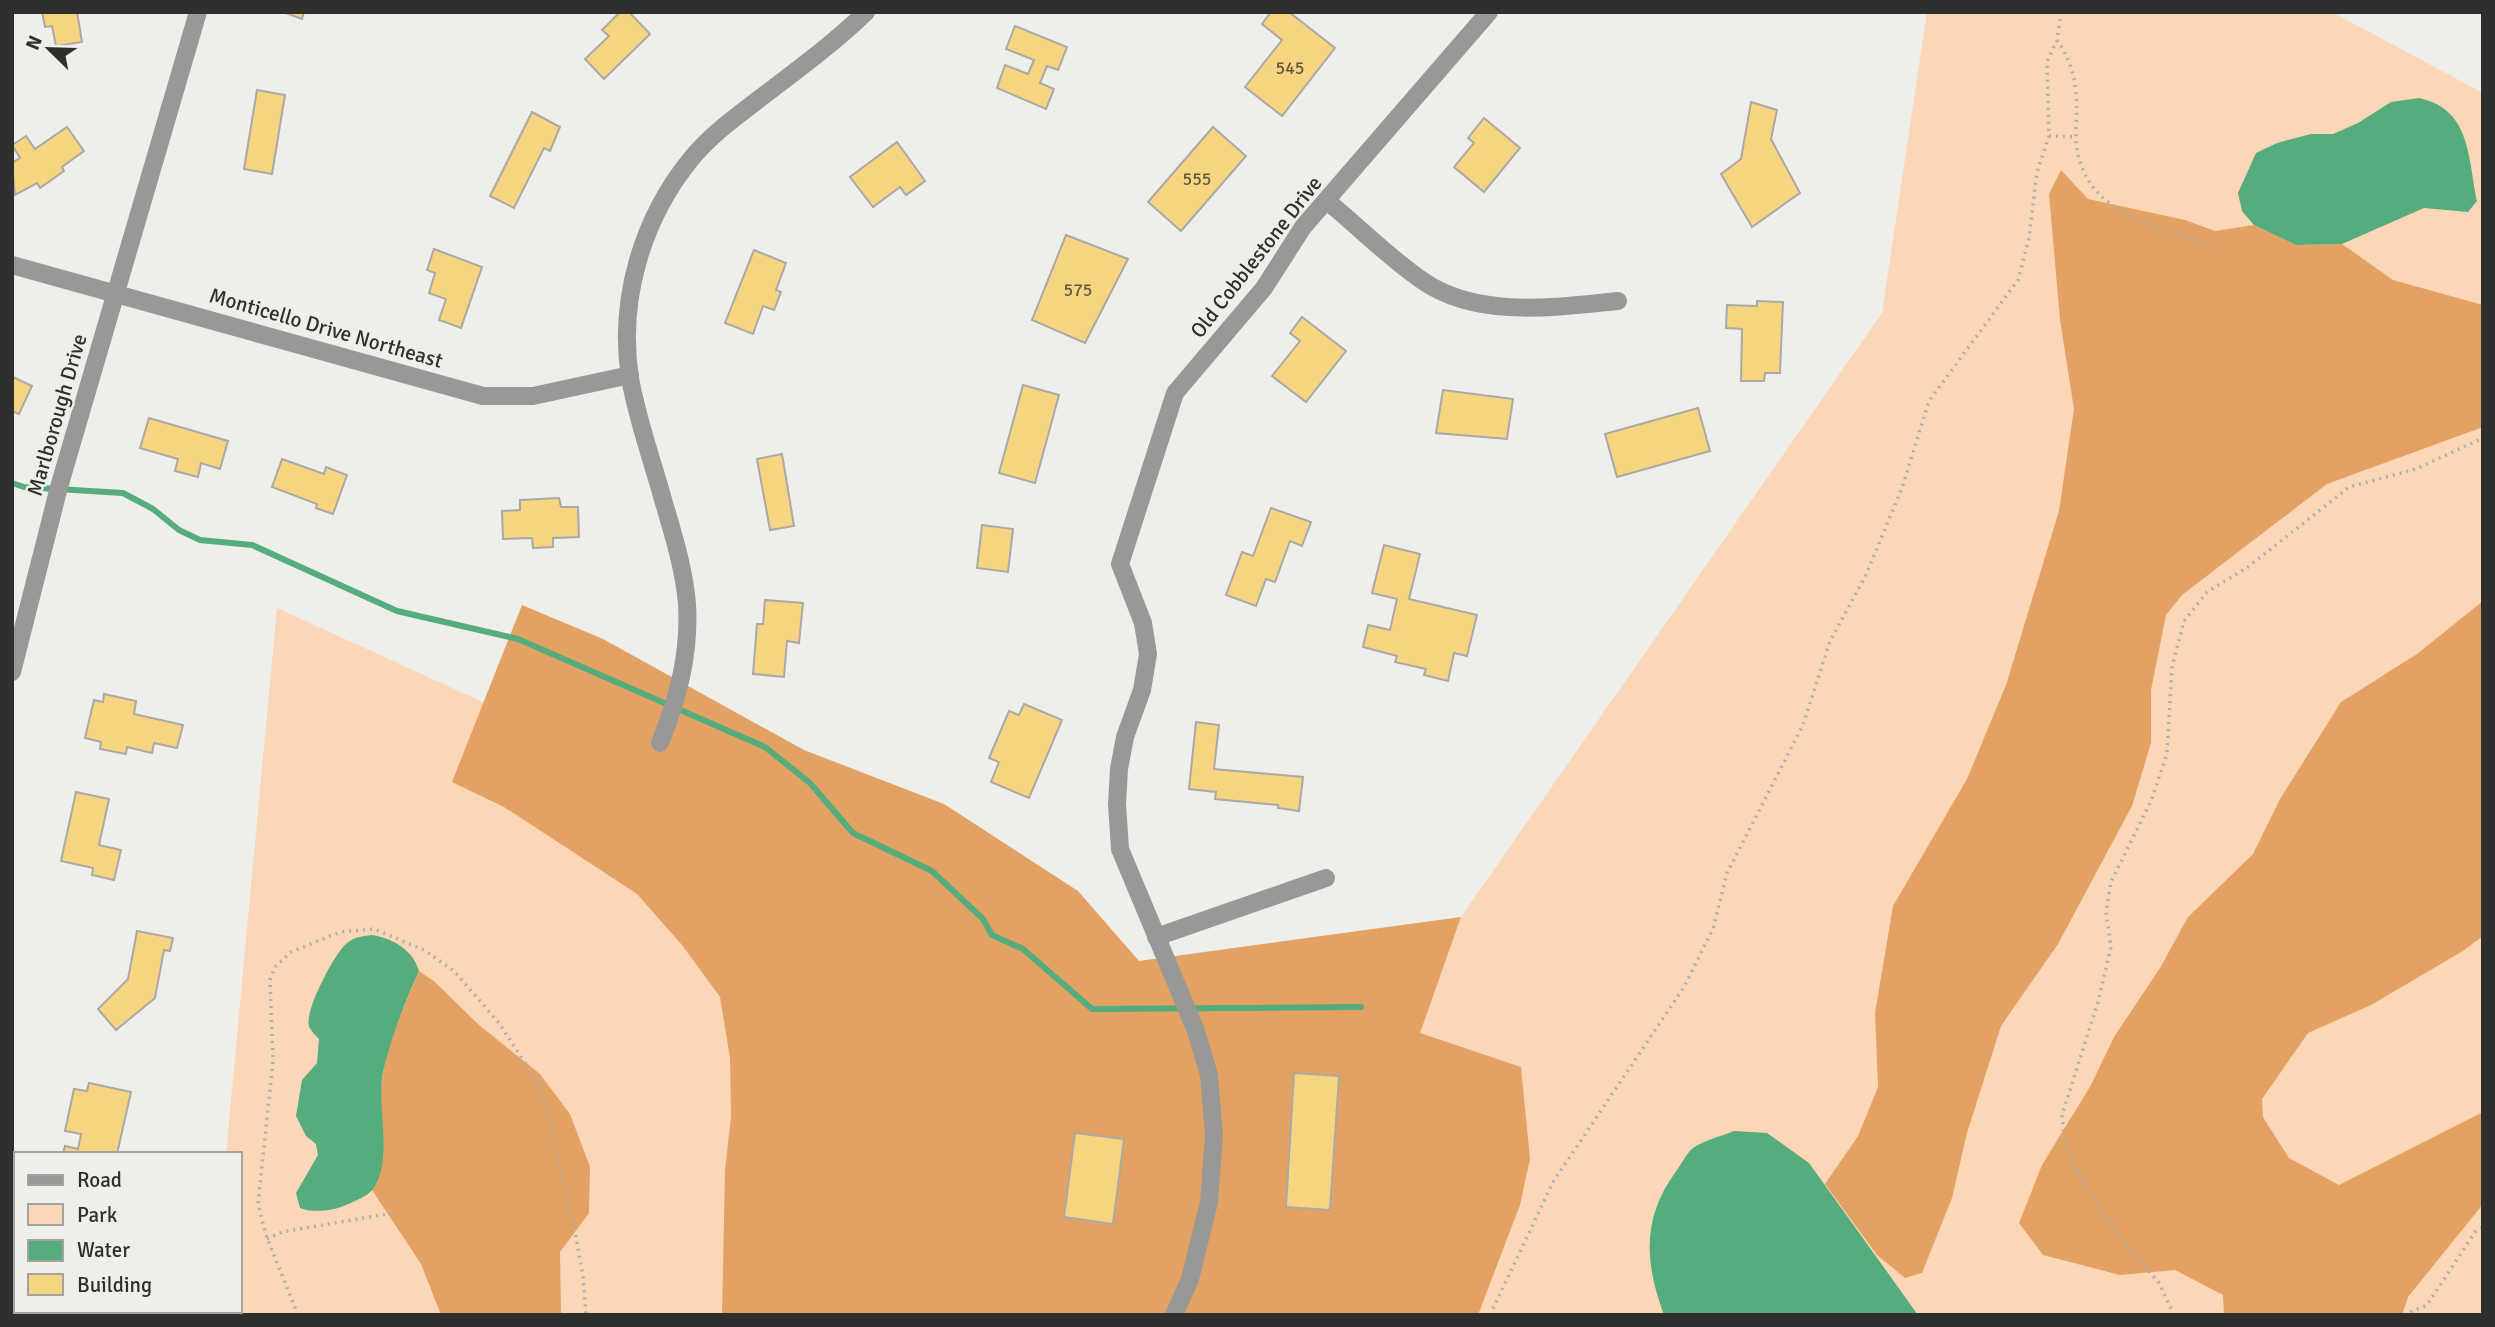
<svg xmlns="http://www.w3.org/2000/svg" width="2495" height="1327" viewBox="0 0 2495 1327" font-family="Signika,sans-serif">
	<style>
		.green { fill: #fbd7b7 }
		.forest { fill: #e3a263 }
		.water { fill: #55ac7c }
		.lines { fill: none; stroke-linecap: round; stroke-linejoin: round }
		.stream { stroke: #55ac7c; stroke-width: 6 }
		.building { fill: #f7d47f; stroke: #aaa9a6; stroke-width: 2 }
		.path { stroke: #afafad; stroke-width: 3.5; stroke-dasharray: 2 5; stroke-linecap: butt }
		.minor { stroke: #989997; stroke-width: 18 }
		.labels { text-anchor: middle; stroke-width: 5; stroke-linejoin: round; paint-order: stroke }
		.number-label { font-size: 18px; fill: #615842 }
		.street-label { font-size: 21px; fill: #2f2f2e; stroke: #eeeeeb }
	</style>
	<rect width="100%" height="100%" fill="#eeeeeb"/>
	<g class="green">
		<path d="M 1927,12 L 2332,12 L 2483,93 L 2483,1315 L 1318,1315 L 1461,917 L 1882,313 Z"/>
		<path d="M 277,608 L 865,877 L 956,1315 L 211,1315 L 211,1311 L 240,1311 L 240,1154 L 226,1154 Z"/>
	</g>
	<g class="forest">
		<path d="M 2061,170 L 2088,199 L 2185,220 L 2215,231 L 2254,225 L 2296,245 L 2342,244 L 2393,280 L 2483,305 L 2483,427 L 2327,484 L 2182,595 L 2166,615 L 2151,690 L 2151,743 L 2132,806 L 2058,944 L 2001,1026 L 1967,1133 L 1952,1198 L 1922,1273 L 1905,1278 L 1877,1255 L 1825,1184 L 1858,1136 L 1878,1087 L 1875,1013 L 1893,906 L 1967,779 L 2006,685 L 2059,511 L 2074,409 L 2060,320 L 2049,194 Z"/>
		<path d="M 2483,601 L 2483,936 L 2463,951 L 2371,1005 L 2308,1033 L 2262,1099 L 2263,1117 L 2289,1158 L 2339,1185 L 2483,1112 L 2483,1204 L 2408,1297 L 2402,1315 L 2224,1315 L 2223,1295 L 2175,1270 L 2120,1275 L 2043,1255 L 2019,1223 L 2042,1165 L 2091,1085 L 2114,1037 L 2160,968 L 2188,917 L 2253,854 L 2280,799 L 2341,702 L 2417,654 Z"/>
		<path d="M 522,605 L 603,639 L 804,750 L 944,804 L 1078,891 L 1139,961 L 1461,917 L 1420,1033 L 1521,1067 L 1530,1159 L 1520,1205 L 1478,1315 L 722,1315 L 725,1170 L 731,1117 L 730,1058 L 720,997 L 682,945 L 637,894 L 504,807 L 452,782 Z"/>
		<path d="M 419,971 L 435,982 L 479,1025 L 540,1074 L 570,1114 L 590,1167 L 589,1213 L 560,1252 L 561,1315 L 441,1315 L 421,1264 L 372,1190 C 390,1152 376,1113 383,1073 C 389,1038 405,1004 419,971 Z"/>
	</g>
	<g class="water">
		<path d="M 2419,98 C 2471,109 2468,158 2477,201 L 2468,212 L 2424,208 L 2342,244 L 2296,245 L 2254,225 L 2242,211 L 2238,193 L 2256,153 L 2277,143 L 2311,134 L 2333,134 L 2358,123 L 2391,102 Z"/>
		<path d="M 372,935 C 394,939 413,950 419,971 C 404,1004 391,1037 383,1072 C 376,1106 394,1159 373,1189 C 368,1196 355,1201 346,1205 C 333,1211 312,1213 300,1208 L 296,1193 L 318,1155 L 316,1144 L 306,1136 L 296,1116 L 302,1080 L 317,1063 L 319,1039 C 316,1036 310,1030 309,1026 C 304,1012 335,952 347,943 C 355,937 362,936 372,935 Z"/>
		<path d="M 1734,1131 L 1767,1133 L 1809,1163 L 1918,1315 L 1664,1315 C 1644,1261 1642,1217 1677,1170 C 1682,1163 1687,1153 1693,1148 C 1704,1140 1722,1136 1734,1131 Z"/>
	</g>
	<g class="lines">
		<path class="stream" d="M 12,483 L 24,487 L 123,493 L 153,509 L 179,530 L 200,540 L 252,545 L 397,611 L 518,639 L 765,747 L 810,783 L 853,833 L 932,871 L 983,919 L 992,935 L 1023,949 L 1092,1009 L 1361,1007"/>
	</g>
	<g class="building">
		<path d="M 42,12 L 77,12 L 82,42 L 56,46 L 52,26 L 45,27 Z"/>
		<path d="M 283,12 L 304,12 L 302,19 Z"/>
		<path d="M 620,12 L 629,12 L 650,34 L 604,79 L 585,59 L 609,36 L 602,30 Z"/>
		<path d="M 1271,12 L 1289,12 L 1335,48 L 1282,116 L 1245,87 L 1282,40 L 1262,24 Z"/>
		<path d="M 1015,26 L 1067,47 L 1058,70 L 1047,66 L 1040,83 L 1054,89 L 1046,109 L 997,88 L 1005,65 L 1028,74 L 1034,60 L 1006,49 Z"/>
		<path d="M 257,90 L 285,95 L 272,174 L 244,169 Z"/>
		<path d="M 1751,102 L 1777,110 L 1771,139 L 1800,193 L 1752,227 L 1721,174 L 1741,159 Z"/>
		<path d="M 532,112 L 560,127 L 550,151 L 544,148 L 514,208 L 490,196 Z"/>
		<path d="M 1484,118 L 1520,148 L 1484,192 L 1454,167 L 1474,143 L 1468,138 Z"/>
		<path d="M 67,127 L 84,151 L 62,167 L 64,171 L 40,188 L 37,183 L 15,195 L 12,163 L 20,158 L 12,145 L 26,136 L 35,149 Z"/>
		<path d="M 1213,127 L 1246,156 L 1181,231 L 1148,202 Z"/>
		<path d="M 897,142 L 925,181 L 906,195 L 900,187 L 873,207 L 850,177 Z"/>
		<path d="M 1066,235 L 1128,259 L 1085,343 L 1032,320 Z"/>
		<path d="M 434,249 L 482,267 L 461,328 L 439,320 L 446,299 L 429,293 L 435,273 L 427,270 Z"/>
		<path d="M 754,250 L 786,263 L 776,290 L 781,292 L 774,310 L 763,306 L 753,334 L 725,323 Z"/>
		<path d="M 1757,301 L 1783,302 L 1780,373 L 1765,373 L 1764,381 L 1741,381 L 1742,329 L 1726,328 L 1727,305 L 1757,306 Z"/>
		<path d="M 1302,317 L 1346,351 L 1306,402 L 1272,376 L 1300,341 L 1290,333 Z"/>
		<path d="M 13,377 L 32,386 L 19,414 L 12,411 Z"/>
		<path d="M 1023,385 L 1059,395 L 1035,483 L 999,473 Z"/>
		<path d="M 1443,390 L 1513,399 L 1507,439 L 1436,433 Z"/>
		<path d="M 1698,408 L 1710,451 L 1617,477 L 1605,434 Z"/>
		<path d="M 149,418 L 228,441 L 220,469 L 201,463 L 198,477 L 175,471 L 178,459 L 140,448 Z"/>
		<path d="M 782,454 L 794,526 L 770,530 L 757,459 Z"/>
		<path d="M 282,459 L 324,474 L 326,467 L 347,475 L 333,514 L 316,508 L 317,504 L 272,487 Z"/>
		<path d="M 559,498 L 561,507 L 578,507 L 579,537 L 553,538 L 553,547 L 533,548 L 532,538 L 503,539 L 502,511 L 520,510 L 520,500 Z"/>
		<path d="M 1271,508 L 1311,522 L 1302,546 L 1290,541 L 1275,582 L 1266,579 L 1256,606 L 1226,595 L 1242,552 L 1253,556 Z"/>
		<path d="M 982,525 L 1013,529 L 1008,572 L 977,568 Z"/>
		<path d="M 1384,545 L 1420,554 L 1409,599 L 1477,615 L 1467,656 L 1454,653 L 1448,681 L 1424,675 L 1426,669 L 1395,662 L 1397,656 L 1363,647 L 1368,625 L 1390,630 L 1397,599 L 1372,593 Z"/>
		<path d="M 765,600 L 803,603 L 799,643 L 787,641 L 784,677 L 753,674 L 757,624 L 763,624 Z"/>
		<path d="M 104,694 L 136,701 L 134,714 L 183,725 L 177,748 L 154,743 L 152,753 L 127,747 L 126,754 L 100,749 L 101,742 L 85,738 L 94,700 L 103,702 Z"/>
		<path d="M 1024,704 L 1062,720 L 1029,798 L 991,782 L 999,762 L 989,758 L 1009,711 L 1019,715 Z"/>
		<path d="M 1196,722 L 1219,725 L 1214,769 L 1303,777 L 1299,811 L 1278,808 L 1278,805 L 1215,799 L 1216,792 L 1189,789 Z"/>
		<path d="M 76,792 L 109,799 L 99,845 L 121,850 L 114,880 L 92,875 L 93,868 L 61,861 Z"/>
		<path d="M 137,931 L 173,938 L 170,951 L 164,950 L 155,998 L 116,1030 L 98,1009 L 128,979 Z"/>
		<path d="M 1294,1073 L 1339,1076 L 1330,1210 L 1286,1207 Z"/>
		<path d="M 89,1083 L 131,1092 L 117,1154 L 63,1154 L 65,1146 L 78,1149 L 81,1134 L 65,1131 L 74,1089 L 87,1091 Z"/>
		<path d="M 1075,1133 L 1124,1139 L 1113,1224 L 1064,1217 Z"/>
	</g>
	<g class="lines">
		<g class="path">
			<path d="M 2057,40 C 2076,67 2078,94 2076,126 C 2072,212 2151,225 2216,245"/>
			<path d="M 2049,136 L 2076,137"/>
			<path d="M 267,1239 L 282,1232 L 393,1213"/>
			<path d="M 298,1315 L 266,1235 L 258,1204 L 273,1061 L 270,980 L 275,967 L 291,952 L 340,932 L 374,929 L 424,950 L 454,971 L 499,1023 L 541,1088 L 575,1231 L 583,1277 L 586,1315"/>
			<path d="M 1490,1315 L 1553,1182 L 1684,987 L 1713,929 L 1727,873 L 1803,725 L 1830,641 L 1865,577 L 1902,488 L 1929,401 L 2018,280 L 2029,238 L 2037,172 L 2049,136 L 2047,62 L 2057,40 L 2061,12"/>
			<path d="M 2174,1315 L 2159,1283 L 2113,1229 L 2084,1184 L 2065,1144 L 2062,1115 L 2098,1002 L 2111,947 L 2106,912 L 2111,882 L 2151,801 L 2167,754 L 2172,667 L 2184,621 L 2207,592 L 2248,567 L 2349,487 L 2416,469 L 2483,438"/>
			<path d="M 2404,1315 L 2427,1305 L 2475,1232 L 2483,1227"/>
		</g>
		<g class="minor">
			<path d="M 1327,201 C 1359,227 1389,258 1423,281 C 1478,319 1556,307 1618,301"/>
			<path d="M 12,265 L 483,396 L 533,396 L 630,375"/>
			<path d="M 12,672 L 59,487 L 198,12"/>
			<path d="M 660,743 C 678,698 690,654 687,604 C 684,567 672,531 662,496 C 651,457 637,418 630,378 C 618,300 642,219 691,159 C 708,138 729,122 750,106 C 789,76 830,47 866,12"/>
			<path d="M 1156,937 L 1326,878"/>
			<path d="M 1174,1315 L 1190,1279 L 1209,1202 L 1214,1135 L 1209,1075 L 1196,1031 L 1120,849 L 1117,804 L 1119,769 L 1125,737 L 1142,690 L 1148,654 L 1143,623 L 1120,564 L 1175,393 L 1264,288 L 1303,227 L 1489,12"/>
		</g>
	</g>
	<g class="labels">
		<g class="number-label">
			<text x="1290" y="74">545</text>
			<text x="1197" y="185">555</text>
			<text x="1078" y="296">575</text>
		</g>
		<g class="street-label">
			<text transform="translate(1256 257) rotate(-52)" y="7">Old Cobblestone Drive</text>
			<text transform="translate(326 328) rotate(16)" y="7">Monticello Drive Northeast</text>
			<text transform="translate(57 415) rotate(-74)" y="7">Marlborough Drive</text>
		</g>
	</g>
	<rect width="2495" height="1327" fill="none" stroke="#2f2f2e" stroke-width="28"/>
	<rect x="14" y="1152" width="228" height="161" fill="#eeeeeb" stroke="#a2a29f" stroke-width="2"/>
	<rect x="28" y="1175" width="35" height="10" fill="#989997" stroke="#a2a29f" stroke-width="2"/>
	<text x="77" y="1187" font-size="21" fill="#2f2f2e">Road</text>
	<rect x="28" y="1204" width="35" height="21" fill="#fbd7b7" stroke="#a2a29f" stroke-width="2"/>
	<text x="77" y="1222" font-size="21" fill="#2f2f2e">Park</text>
	<rect x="28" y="1240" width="35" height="21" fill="#55ac7c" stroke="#a2a29f" stroke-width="2"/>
	<text x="77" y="1257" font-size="21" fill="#2f2f2e">Water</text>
	<rect x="28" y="1274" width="35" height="21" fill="#f7d47f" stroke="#a2a29f" stroke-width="2"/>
	<text x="77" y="1292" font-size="21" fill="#2f2f2e">Building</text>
	<g transform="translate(49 49) rotate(293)" stroke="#eeeeeb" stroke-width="5" paint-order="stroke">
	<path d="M0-5L12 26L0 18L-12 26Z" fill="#2f2f2e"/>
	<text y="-10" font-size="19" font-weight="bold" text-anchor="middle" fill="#2f2f2e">N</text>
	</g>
</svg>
